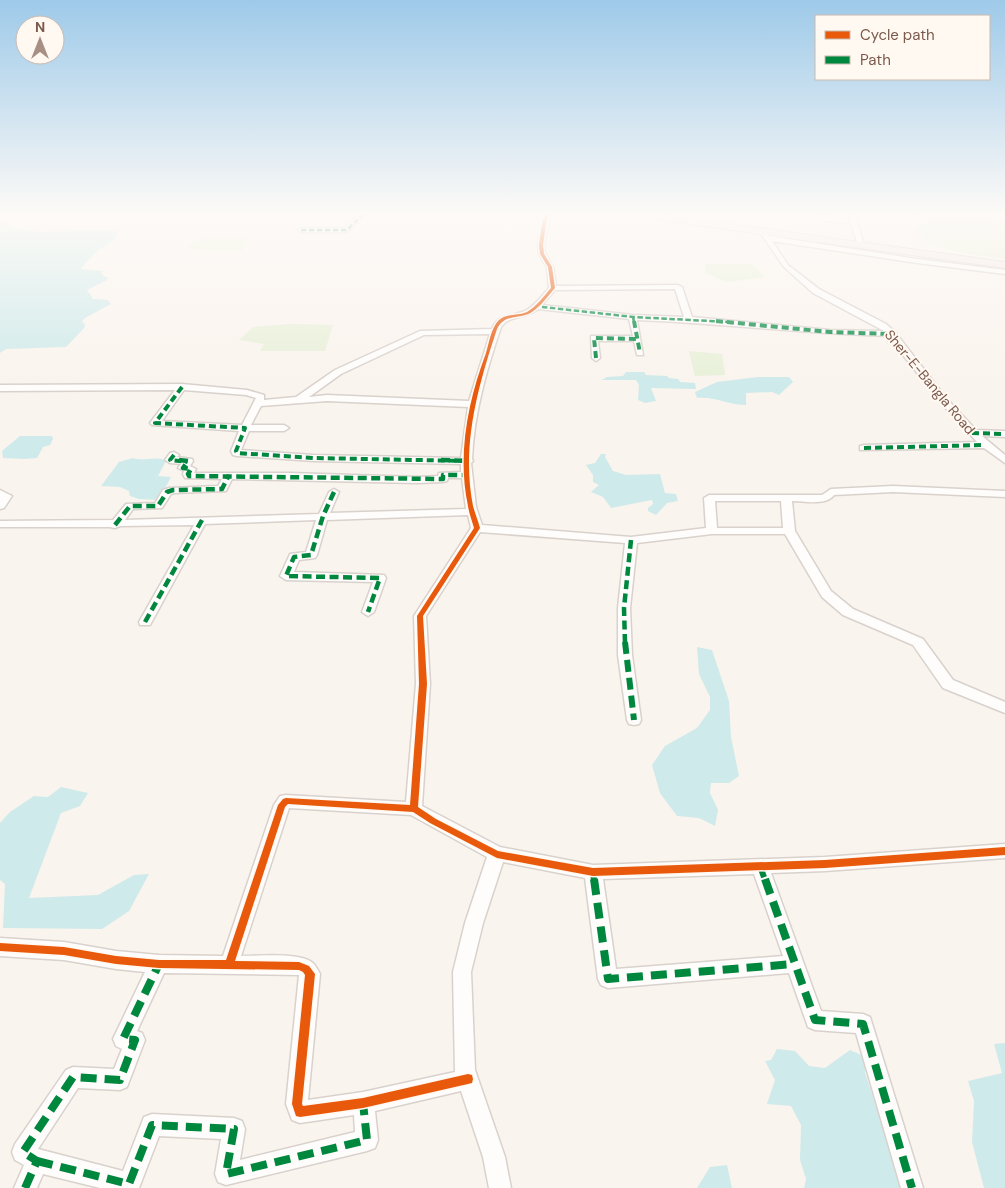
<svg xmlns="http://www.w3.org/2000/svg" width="1005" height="1188" viewBox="0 0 1005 1188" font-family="'DM Sans',sans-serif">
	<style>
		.green { fill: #e8f0d9 }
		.water { fill: #cfeaea }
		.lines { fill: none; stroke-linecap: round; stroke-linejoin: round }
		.minor-casing { stroke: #d9d1cc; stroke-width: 3 }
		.highway-casing { stroke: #dbd0ca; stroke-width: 2 }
		.minor { fill: #fefdfc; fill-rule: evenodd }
		.highway { fill: #f2e9e6; fill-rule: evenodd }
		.quiet-far4 { stroke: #00873e; stroke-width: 2.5; stroke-dasharray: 5.5 2.5; stroke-linecap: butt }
		.quiet-far3 { stroke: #00873e; stroke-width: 4; stroke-dasharray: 7 4; stroke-linecap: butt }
		.quiet-far2 { stroke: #00873e; stroke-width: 4.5; stroke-dasharray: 9 4.5; stroke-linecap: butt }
		.quiet-far1 { stroke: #00873e; stroke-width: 6; stroke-dasharray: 12 6; stroke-linecap: butt }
		.quiet { stroke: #00873e; stroke-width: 8; stroke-dasharray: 16 8; stroke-linecap: butt }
		.cycleway-casing { stroke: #fff9f2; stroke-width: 3 }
		.cycleway { fill: #e8590c; fill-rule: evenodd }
		.labels { text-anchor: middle; stroke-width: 4; stroke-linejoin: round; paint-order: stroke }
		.far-street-label { font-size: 14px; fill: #7b594b; stroke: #fff9f2 }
	</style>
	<rect width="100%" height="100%" fill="#faf4ee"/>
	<g class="green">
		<path d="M 963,217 L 1005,222 L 1005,259 C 975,255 938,253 915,231 C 924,215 946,217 963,217 Z"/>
		<path d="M 198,239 L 250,239 L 241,251 L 186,249 Z"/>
		<path d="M 705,264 L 751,264 L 765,277 L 727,282 L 706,273 Z"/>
		<path d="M 289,324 L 333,325 L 325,351 L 260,351 L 264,344 L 239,340 L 253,327 Z"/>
		<path d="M 689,351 L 722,354 L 725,375 L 695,376 Z"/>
	</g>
	<g class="water">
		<path d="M 8,221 L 9,228 L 39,232 L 108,230 L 118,232 L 112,242 L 98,250 L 80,269 L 103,271 L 101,273 L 104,275 L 102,276 L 108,277 L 107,280 L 87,290 L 93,299 L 108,300 L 111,304 L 85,318 L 82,321 L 85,325 L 85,327 L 66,347 L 6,349 L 0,353 L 0,222 Z"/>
		<path d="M 626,372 L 644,372 L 646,375 L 667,376 L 669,378 L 678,379 L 680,382 L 695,383 L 696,389 L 651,388 L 656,401 L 645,403 L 638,400 L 639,385 L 636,380 L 602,380 L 607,377 L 623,376 Z"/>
		<path d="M 758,377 L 789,377 L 793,382 L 779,395 L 772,392 L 746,393 L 746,405 C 729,405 714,396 697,398 L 695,392 L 717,382 Z"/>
		<path d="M 20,436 L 52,436 L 53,439 L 50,445 L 43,447 L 37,458 L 24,459 L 3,458 L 2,451 Z"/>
		<path d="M 601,454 L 606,454 L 605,457 L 613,471 L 626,475 L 660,474 L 665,493 L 676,494 L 678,501 L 667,503 L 656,515 L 648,511 L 648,508 L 653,504 L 652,500 L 611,508 L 603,497 L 591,492 L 599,485 L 593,482 L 593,475 L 586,465 L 595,463 Z"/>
		<path d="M 133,458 C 145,462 156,455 166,461 L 158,476 L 171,477 L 159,500 L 139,499 L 130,496 L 129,491 L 120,487 L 101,486 L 119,462 Z"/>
		<path d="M 697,647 L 712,650 L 729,701 L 731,737 L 739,776 L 729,783 L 711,783 L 710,793 L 718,810 L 715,826 L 699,818 L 677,816 L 660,793 L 652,765 L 665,746 L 697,728 L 710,710 L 710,697 L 699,674 Z"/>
		<path d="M 61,787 L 88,793 L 80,806 L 61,813 L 29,898 L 98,895 L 134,875 L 149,874 L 129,911 L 102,929 L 3,928 L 5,884 L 0,880 L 0,823 L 10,812 L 34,796 L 48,797 Z"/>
		<path d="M 1005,1043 L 1005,1188 L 984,1188 L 972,1142 L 974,1101 L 968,1081 L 1002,1073 L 994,1044 Z"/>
		<path d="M 777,1049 L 795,1051 L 809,1066 L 825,1068 L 850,1050 L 868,1058 L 865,1073 L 876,1106 L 887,1129 L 903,1188 L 804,1188 L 806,1179 L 800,1160 L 801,1125 L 791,1106 L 767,1104 L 775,1080 L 765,1061 L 771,1060 Z"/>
		<path d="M 727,1165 L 732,1188 L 697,1188 L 710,1167 Z"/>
	</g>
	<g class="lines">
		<defs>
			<g id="minor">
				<path d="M 359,215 L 365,215 L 347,232 L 301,232 L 298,230 L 301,228 L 345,228 Z"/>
				<path d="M 544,215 L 550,215 L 544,245 L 545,254 L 553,267 L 556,286 L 678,285 L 682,287 L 692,317 L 830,330 L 884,331 L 813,293 L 784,267 L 760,232 L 763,230 L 769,236 L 917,259 L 1005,270 L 1005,274 L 917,263 L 772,241 L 788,265 L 819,289 L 886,324 L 895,332 L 946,398 L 976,430 L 1005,431 L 1005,437 L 982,436 L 1005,455 L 1005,463 L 984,448 L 860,450 L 860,446 L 864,445 L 977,442 L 940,402 L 888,336 C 804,334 721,323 637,320 L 643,355 L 637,355 L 634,341 L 598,341 L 600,358 L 596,361 L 592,358 L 591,336 L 633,336 L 629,319 L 538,309 C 527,318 509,315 501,327 C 487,369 474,412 472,459 L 473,461 L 471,463 L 476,507 L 482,525 L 631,537 L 706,528 L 704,498 L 709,495 L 822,495 L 831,489 L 893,486 L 1005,491 L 1005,497 L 893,492 L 834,495 C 826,506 804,501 792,501 L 795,531 L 831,591 L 853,609 L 923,639 L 953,680 L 1005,702 L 1005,713 L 943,688 L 913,645 L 843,615 L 822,597 L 785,534 L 712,534 L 637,543 L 630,608 L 632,655 L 641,720 L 639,724 L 634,725 L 629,724 L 627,720 L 618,655 L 618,608 L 625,543 L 480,532 L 426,616 L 430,684 L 422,806 L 500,847 L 593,865 L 825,857 L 1005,844 L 1005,858 L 825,871 L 771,873 L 821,1011 L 863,1014 L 870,1017 L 923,1188 L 901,1188 L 856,1033 L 815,1030 L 808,1027 L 789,973 L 608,988 L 601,985 L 598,979 L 585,878 L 503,862 L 483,923 L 471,972 L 475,1070 L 505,1157 L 511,1188 L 489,1188 L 483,1157 L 461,1091 L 375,1111 L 378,1140 L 375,1148 L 367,1151 L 226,1185 L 218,1182 L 215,1174 L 221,1139 L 159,1136 L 139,1188 L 100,1188 L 43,1174 L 37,1188 L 14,1188 L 24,1165 L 15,1160 L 12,1152 L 15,1144 L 66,1070 L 73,1067 L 114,1069 L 122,1049 L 116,1046 L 113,1039 L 145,972 L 116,969 L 64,960 L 0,956 L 0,938 L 64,942 L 116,951 L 159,955 L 223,956 L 274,805 L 280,796 L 286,795 L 406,802 L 416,684 L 414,616 L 471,528 L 468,515 L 327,520 L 317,555 L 315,558 L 299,560 L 294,572 L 384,575 L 386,578 L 374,612 L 368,616 L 362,612 L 373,582 L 286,580 L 280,576 L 290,554 L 306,552 L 316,520 L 205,524 L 150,625 L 140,625 L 139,622 L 194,525 L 120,526 L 115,528 L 110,527 L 0,527 L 0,521 L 113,520 L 126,504 L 155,503 L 163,490 L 169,488 L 218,486 L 222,479 L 185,478 L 183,474 L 184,471 L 178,468 L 181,464 L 170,463 L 165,460 L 170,453 L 174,452 L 179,455 L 177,457 L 192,459 L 193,461 L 190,466 L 196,469 L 194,473 L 289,473 L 418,477 L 438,476 L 439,473 L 461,472 L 461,464 L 314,461 L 237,456 L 233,455 L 231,451 L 239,431 L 152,425 L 150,423 L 175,390 L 0,391 L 0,385 L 182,384 L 247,390 L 264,395 L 264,400 L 296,397 L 335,370 L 420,331 L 492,329 C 499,313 511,317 525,311 C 534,307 542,296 549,288 L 547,267 L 539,254 L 538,245 ZM 675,289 L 684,317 L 633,315 L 542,305 L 555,290 ZM 490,334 L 469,401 L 327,395 L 309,397 L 341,374 L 424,335 ZM 184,390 L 246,395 L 256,398 L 242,425 L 162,421 ZM 327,401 L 468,407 L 461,458 L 314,455 L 241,450 L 249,431 L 284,431 L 289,428 L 284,425 L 251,425 L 261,406 ZM 448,478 L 462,478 L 466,509 L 330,513 L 339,492 L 334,489 L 329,492 L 319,514 L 125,520 L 133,509 L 162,508 L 171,494 L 174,493 L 226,491 L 232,479 L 418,483 L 443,482 L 447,481 ZM 715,501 L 781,501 L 783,528 L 717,528 ZM 289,808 L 411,815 L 487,857 L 465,923 L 453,972 L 455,1072 L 363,1092 L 308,1100 L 320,974 C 318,970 316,966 313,963 C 300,952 259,956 241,956 ZM 754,874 L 783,956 L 616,969 L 603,879 ZM 164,973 L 299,975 L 286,1104 L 292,1120 L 300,1123 L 354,1115 L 355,1132 L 240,1160 L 245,1129 L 242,1121 L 234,1118 L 152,1114 L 144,1117 L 123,1171 L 38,1149 L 78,1088 L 120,1090 L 127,1087 L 145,1040 L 142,1033 L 137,1031 Z"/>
				<path d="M 816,215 L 850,219 L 850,215 L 858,215 L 855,217 L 864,245 L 861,247 L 858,245 L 851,223 L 825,221 Z"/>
				<path d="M 914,215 L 930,215 L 927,217 Z"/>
				<path d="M 0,490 L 12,496 L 4,508 L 0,509 Z"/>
			</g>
			<path id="highway" d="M 640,215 L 664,215 L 1005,262 L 1005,268 L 644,218 Z"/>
		</defs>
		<use href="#minor" class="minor-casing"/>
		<use href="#highway" class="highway-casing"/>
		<use href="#minor" class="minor"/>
		<use href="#highway" class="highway"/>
		<g class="quiet-far4">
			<path d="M 301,230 L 347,230 L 362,215"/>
			<path d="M 534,306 L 633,317 L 729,322"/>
			<path d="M 633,317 L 634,322"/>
		</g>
		<g class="quiet-far3">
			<path d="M 634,321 L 640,353"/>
			<path d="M 716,321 L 830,332 L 892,334"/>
			<path d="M 596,358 L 594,338 L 637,339"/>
			<path d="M 182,387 L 155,423 L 245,428 L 236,451 L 237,453 L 314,458 L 468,461"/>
			<path d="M 972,433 L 1005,434"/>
			<path d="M 864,448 L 984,445"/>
			<path d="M 174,455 L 170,460 L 187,462"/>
		</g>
		<g class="quiet-far2">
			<path d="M 179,460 L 188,461 L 183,468 L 191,469 L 188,474 L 189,476 L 443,479 L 443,475 L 468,475"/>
			<path d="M 441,460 L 468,461"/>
			<path d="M 334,492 L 323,516 L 311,555 L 294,557 L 286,576 L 380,578 L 368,612"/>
			<path d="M 115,525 L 130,506 L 158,506 L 167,492 L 173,490 L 222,489 L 229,475"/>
			<path d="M 145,622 L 202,520"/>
			<path d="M 625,643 L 624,608 L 631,540"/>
		</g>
		<g class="quiet-far1">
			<path d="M 625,642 L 634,720"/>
			<path d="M 760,866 L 765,880"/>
			<path d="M 593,872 L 594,880"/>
		</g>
		<g class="quiet">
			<path d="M 594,879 L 608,979 L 794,964"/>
			<path d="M 765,879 L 815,1020 L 863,1024 L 912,1188"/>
			<path d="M 37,1161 L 129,1184 L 152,1125 L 234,1129 L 226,1174 L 367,1140 L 363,1103"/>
			<path d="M 25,1188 L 37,1161 L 23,1152 L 73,1077 L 120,1080 L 135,1040 L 123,1039 L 159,964"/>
		</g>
		<defs>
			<path id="cycleway" d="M 545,215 L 548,215 L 546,224 L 543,245 L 544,254 L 552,267 L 555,288 C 548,296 541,306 532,312 C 519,320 505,313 497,329 C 478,386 461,446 473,506 C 475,513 478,521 480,528 L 423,616 L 427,684 L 418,807 L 436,819 L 498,851 L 593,868 L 825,860 L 1005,847 L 1005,855 L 825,868 L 593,876 L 497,858 L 430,823 L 413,812 L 288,804 L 285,807 L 235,961 L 299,962 L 309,966 L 315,974 L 302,1104 L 303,1106 L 363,1098 L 468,1074 L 472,1075 L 473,1079 L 472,1083 L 468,1084 L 363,1108 L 300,1117 L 296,1116 L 292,1104 L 305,975 L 303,972 L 299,970 L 159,968 L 116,964 L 64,955 L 0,951 L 0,943 L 64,947 L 116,956 L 159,960 L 226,960 L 278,805 L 283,799 L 286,798 L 410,805 L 419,684 L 417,616 L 474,528 C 472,521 469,513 468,506 C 457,455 468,401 486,353 C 489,343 491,329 498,321 C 506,313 518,316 527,312 C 536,307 544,296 551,288 L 548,267 L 540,254 L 539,245 L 542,224 Z"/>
		</defs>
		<use href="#cycleway" class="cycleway-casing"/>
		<use href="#cycleway" class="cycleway"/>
	</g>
	<linearGradient id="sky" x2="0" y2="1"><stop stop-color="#9ecae9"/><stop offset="0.56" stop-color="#fdfaf7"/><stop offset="1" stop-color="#fdfaf7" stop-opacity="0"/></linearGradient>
	<rect width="1005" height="381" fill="url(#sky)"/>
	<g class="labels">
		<g class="far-street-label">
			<text transform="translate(930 382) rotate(50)" y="5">Sher-E-Bangla Road</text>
		</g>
	</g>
	<rect x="815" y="15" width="175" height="65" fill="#fff9f2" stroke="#cab9af"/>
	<rect x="825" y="31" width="25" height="8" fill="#e8590c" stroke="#cab9af"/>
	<text x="860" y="40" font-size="15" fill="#7b594b">Cycle path</text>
	<rect x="825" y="56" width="25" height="8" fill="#00873e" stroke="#cab9af"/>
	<text x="860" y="65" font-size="15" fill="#7b594b">Path</text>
	<g transform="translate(40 40)"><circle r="24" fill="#fff9f2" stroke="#cab9af"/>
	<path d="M0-4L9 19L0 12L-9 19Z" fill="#a78f84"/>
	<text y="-8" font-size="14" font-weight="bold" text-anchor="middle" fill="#7b594b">N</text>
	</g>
</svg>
